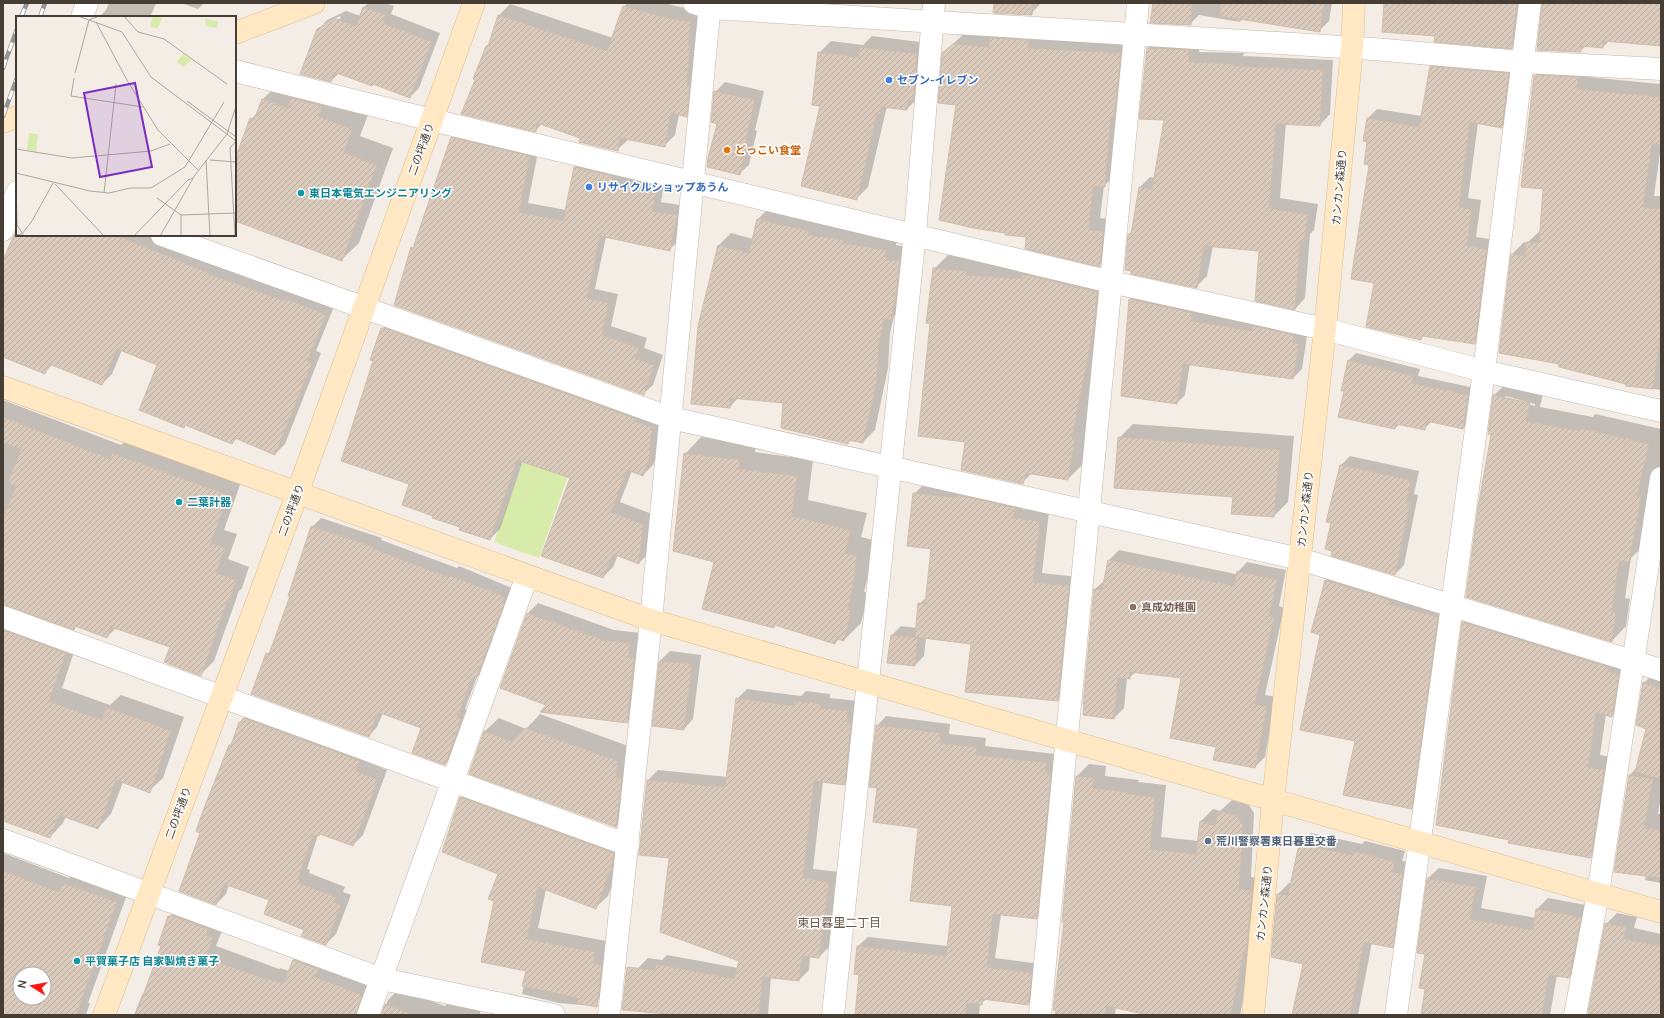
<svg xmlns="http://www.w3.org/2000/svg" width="1664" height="1018" viewBox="0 0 1664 1018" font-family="Manrope,'Noto Sans JP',sans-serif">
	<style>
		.park { fill: #d7ebaa }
		.shadow { fill: #0003; fill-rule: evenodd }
		.building { fill: url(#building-hatch); stroke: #d1beac; fill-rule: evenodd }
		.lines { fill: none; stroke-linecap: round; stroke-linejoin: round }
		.street-casing { stroke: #c3b6aa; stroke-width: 23 }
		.secondary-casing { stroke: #dabe93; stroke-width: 23 }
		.street { stroke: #fff; stroke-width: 22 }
		.secondary { stroke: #ffe8c3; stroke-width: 22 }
		.rail-casing { stroke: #959595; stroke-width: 4.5 }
		.rail { stroke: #fff; stroke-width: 3; stroke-dasharray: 9; stroke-linecap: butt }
		.shop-dot { fill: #3f7fe0; stroke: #fff; stroke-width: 1.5 }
		.food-dot { fill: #e8710a; stroke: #fff; stroke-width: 1.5 }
		.culture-dot { fill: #0f9aa8; stroke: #fff; stroke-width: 1.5 }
		.education-dot { fill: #8d6e63; stroke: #fff; stroke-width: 1.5 }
		.service-dot { fill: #5c6f8a; stroke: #fff; stroke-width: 1.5 }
		.labels { text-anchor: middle; stroke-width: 3; stroke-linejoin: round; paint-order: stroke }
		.shop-label { font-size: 11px; font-weight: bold; fill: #366cbe; stroke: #fff; text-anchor: start }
		.street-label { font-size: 11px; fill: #463d34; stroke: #fff }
		.food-label { font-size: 11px; font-weight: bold; fill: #c56008; stroke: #fff; text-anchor: start }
		.culture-label { font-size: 11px; font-weight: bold; fill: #0d838f; stroke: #fff; text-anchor: start }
		.education-label { font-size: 11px; font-weight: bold; fill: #785e54; stroke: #fff; text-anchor: start }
		.service-label { font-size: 11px; font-weight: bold; fill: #4e5e75; stroke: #fff; text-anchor: start }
		.neighbourhood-label { font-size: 12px; fill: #6a594a; stroke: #fff }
		.inset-road { fill: none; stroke: #aea79e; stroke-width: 1 }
		.view { fill: #7b2cbf; fill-opacity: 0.15; stroke: #7b2cbf; stroke-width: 2 }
		.inset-edge { fill: none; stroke: #463d34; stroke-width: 2 }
	</style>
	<defs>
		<pattern id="building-hatch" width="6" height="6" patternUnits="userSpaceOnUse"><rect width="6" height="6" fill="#d9cabc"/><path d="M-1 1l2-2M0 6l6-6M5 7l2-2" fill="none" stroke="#bcaea2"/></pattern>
	</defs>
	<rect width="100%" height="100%" fill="#f4ede5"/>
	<path class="park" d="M 524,460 L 568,476 L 539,558 L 494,542 Z"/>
	<g class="shadow">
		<path d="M 109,3 L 156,3 L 152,13 L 149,17 L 99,17 L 106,10 Z"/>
		<path d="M 181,3 L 204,3 L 198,9 Z"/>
		<path d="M 368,3 L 385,3 L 394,6 L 391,14 L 440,33 L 419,88 L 410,97 L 374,83 L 339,73 L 331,81 L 318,30 L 327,20 L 346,11 L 361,16 L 364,7 ZM 340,16 L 341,18 L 323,27 L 323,25 Z"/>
		<path d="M 627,3 L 664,3 L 688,9 L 701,10 L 697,105 L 686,116 L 679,114 L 675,135 L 664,146 L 629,139 L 617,150 L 542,124 L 535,131 L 476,79 L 487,46 L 490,43 L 499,15 L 510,4 L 613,38 L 624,7 Z"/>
		<path d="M 986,3 L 1041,3 L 1031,14 L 995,4 Z"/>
		<path d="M 1154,3 L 1332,3 L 1329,21 L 1319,31 L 1242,19 L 1240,22 L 1199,15 L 1190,24 Z"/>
		<path d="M 1385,3 L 1527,3 L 1523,36 L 1511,48 L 1437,35 Z"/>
		<path d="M 1543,3 L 1661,3 L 1661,45 L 1609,41 L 1603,47 L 1586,46 L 1580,51 Z"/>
		<path d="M 966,32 L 1132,41 L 1117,174 L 1104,186 L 1100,218 L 1115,220 L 1112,253 L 1100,265 L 1027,236 L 957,104 L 943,53 Z"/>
		<path d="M 872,36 L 928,43 L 919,97 L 907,109 L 887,106 L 868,187 L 856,199 L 821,105 L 819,53 L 831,41 L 863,45 Z"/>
		<path d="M 1158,37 L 1200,40 L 1199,52 L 1244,53 L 1243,56 L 1333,60 L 1330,114 L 1320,125 L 1286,123 L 1280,198 L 1318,204 L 1314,230 L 1310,234 L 1305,298 L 1295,309 L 1260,250 L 1213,246 L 1207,276 L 1196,287 L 1129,234 L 1132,231 L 1140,187 L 1150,177 L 1155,178 L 1165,119 L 1140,118 L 1148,48 Z"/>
		<path d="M 1440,57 L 1518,64 L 1511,117 L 1501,127 L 1478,123 L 1468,198 L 1481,200 L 1476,237 L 1496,240 L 1484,333 L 1474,342 L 1424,335 L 1421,339 L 1375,282 L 1368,118 L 1377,109 L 1422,116 L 1431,67 Z"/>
		<path d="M 1546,64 L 1590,66 L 1589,77 L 1659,84 L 1661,80 L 1661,146 L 1654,196 L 1661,196 L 1661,390 L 1627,385 L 1560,363 L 1500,353 L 1512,254 L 1524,242 L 1527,243 L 1541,230 L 1544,188 L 1535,76 Z"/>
		<path d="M 280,82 L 369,112 L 360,136 L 393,148 L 359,243 L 341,260 L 235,220 L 235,162 L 251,119 L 258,112 L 262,100 Z"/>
		<path d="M 725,82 L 764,91 L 755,130 L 757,131 L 749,165 L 739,174 L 718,123 L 715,92 Z"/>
		<path d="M 462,129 L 539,147 L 528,203 L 566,210 L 575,167 L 584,158 L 664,184 L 661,202 L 686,206 L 679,240 L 669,250 L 606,237 L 595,289 L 618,294 L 611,326 L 647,338 L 644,348 L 663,355 L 653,385 L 643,394 L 412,248 L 416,244 L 452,138 Z"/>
		<path d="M 770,207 L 897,238 L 896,245 L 911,248 L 903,307 L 894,316 L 890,333 L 888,368 L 875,430 L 863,442 L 851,440 L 848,443 L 784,402 L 738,398 L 730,407 L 699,326 L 719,245 L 731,233 L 753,239 L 758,219 Z"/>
		<path d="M 17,228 L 17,235 L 150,235 L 218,262 L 335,304 L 316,351 L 321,353 L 285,444 L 275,454 L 237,438 L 232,443 L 186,424 L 184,427 L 159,365 L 122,350 L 112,374 L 102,384 L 53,364 L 44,373 L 3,356 L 3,263 Z"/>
		<path d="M 949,254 L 1112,277 L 1083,464 L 1068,479 L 1032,473 L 1022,483 L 966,441 L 931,323 L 934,269 Z"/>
		<path d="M 1139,291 L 1200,304 L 1199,313 L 1258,322 L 1302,327 L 1301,335 L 1307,336 L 1302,369 L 1293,378 L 1190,363 L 1185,395 L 1177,403 L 1123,395 L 1130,299 Z"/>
		<path d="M 392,319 L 662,417 L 659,450 L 653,465 L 643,475 L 632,471 L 620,502 L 652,514 L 649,553 L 639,563 L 618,555 L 613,567 L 603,577 L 571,478 L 523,461 L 500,529 L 490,539 L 462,526 L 410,483 L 374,360 L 382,329 Z"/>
		<path d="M 1356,353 L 1420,369 L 1418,376 L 1475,388 L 1470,421 L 1463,428 L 1432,421 L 1424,429 L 1400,424 L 1395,428 L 1345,391 L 1348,361 Z"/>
		<path d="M 1509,381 L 1544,389 L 1540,407 L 1593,417 L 1595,414 L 1661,429 L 1661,472 L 1643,546 L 1631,558 L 1625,598 L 1630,599 L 1626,626 L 1612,641 L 1492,434 L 1489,433 L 1494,395 ZM 1505,396 L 1535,404 L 1535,406 L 1505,398 Z"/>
		<path d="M 3,400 L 121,445 L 126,441 L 241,482 L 224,530 L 237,534 L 228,559 L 249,567 L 242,588 L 239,591 L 214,661 L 201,674 L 171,646 L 116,628 L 107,637 L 77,625 L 74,628 L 4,604 L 6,611 L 78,640 L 62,688 L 110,705 L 121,695 L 184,717 L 163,778 L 149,791 L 123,782 L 111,814 L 98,828 L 66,816 L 63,823 L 50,837 L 3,820 Z"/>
		<path d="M 1133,424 L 1294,436 L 1288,502 L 1274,516 L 1119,438 Z"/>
		<path d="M 701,437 L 756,444 L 755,452 L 813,460 L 808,500 L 867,513 L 861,537 L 873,540 L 869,574 L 864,591 L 867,593 L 865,608 L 861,623 L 844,640 L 839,639 L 835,643 L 776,624 L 774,626 L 715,561 L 685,454 Z"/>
		<path d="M 1350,456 L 1419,471 L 1414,494 L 1418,495 L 1404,565 L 1395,574 L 1332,555 L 1334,550 L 1332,522 L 1328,521 L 1341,465 Z"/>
		<path d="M 924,484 L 1025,499 L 1022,509 L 1049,512 L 1042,573 L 1078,577 L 1067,690 L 1058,700 L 972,643 L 926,638 L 924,656 L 915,665 L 892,635 L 901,626 L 917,628 L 919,604 L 927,597 L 932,549 L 914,494 Z"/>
		<path d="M 321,518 L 382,538 L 381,540 L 457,568 L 459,566 L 512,588 L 485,669 L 477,677 L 465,709 L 469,711 L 454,755 L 445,764 L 422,728 L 383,713 L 377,727 L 369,736 L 267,654 L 272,649 L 291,596 L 312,527 Z"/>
		<path d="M 1119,550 L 1236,574 L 1247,562 L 1286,570 L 1279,606 L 1284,608 L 1265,695 L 1276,697 L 1265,757 L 1255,767 L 1183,677 L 1136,672 L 1129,678 L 1127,678 L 1124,708 L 1114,718 L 1095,589 L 1105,580 L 1109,560 Z"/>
		<path d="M 1335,571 L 1447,607 L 1420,799 L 1411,808 L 1356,740 L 1321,634 L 1326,580 Z"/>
		<path d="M 538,603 L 614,630 L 640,633 L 637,712 L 627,722 L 542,711 L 548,705 L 501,687 L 528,613 Z"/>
		<path d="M 1476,610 L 1620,654 L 1625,703 L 1612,716 L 1606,714 L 1600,755 L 1616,758 L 1603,844 L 1590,857 L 1463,622 Z"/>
		<path d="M 670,651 L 701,655 L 693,719 L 684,729 L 653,725 L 660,661 Z"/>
		<path d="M 1658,668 L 1661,669 L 1661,797 L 1658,814 L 1661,814 L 1661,883 L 1645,880 L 1646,875 L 1630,775 L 1637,767 L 1647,728 L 1644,683 Z"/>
		<path d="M 747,689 L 801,696 L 806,691 L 830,694 L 830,698 L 858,701 L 854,773 L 844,784 L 823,781 L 813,869 L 839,872 L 829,947 L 819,957 L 810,956 L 809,970 L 799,980 L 771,977 L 768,1015 L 691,1015 L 638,968 L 648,958 L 662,960 L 667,955 L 738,968 L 740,960 L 670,858 L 648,780 L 658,770 L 728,777 L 737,699 Z"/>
		<path d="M 254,708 L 369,751 L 365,761 L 387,770 L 363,835 L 353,845 L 321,833 L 318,835 L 307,869 L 310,870 L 309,873 L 345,887 L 343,892 L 351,895 L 336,934 L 326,944 L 305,929 L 270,899 L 229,885 L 226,894 L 216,904 L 201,832 L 230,745 L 233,743 L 240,722 Z"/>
		<path d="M 540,714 L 631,747 L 630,813 L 616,826 L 470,773 L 485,731 L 499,718 L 526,729 Z"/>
		<path d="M 886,716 L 950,724 L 949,734 L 986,738 L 985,746 L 1055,754 L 1046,908 L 1036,918 L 1001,914 L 995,958 L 1040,964 L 1037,995 L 1028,1004 L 987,999 L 980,1004 L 979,1015 L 856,1015 L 860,974 L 855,974 L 858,946 L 868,937 L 948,946 L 953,905 L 919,827 L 878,787 L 877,726 Z"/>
		<path d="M 1089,764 L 1106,766 L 1105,776 L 1139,780 L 1138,782 L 1166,785 L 1161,837 L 1199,841 L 1201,821 L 1213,809 L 1220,811 L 1232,800 L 1249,805 L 1254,813 L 1251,877 L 1264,879 L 1255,942 L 1240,1015 L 1152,1015 L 1116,1007 L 1115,1015 L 1056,1015 L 1077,776 Z"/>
		<path d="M 473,786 L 624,853 L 608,896 L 596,907 L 546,889 L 538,928 L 606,941 L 604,952 L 612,953 L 603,994 L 592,1006 L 559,1003 L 522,994 L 527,971 L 496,901 L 499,874 L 461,798 Z"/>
		<path d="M 1311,833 L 1362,844 L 1365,841 L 1405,851 L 1402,861 L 1413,863 L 1403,936 L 1392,946 L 1372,942 L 1358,1015 L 1293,1015 L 1304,963 L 1278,894 L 1289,883 L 1292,884 L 1300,844 Z"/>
		<path d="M 3,853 L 69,878 L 77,870 L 129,889 L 88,1003 L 90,1003 L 86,1015 L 3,1015 ZM 20,974 L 44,974 L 44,998 L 20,998 Z"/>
		<path d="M 1439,868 L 1487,876 L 1481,908 L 1536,918 L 1537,909 L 1548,898 L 1586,905 L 1580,966 L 1569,977 L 1557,975 L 1550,1015 L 1422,1015 L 1427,989 L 1426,954 L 1428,878 Z"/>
		<path d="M 180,906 L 224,926 L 216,946 L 279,969 L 280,968 L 289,971 L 293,960 L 305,949 L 373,984 L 375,1015 L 134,1015 L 142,995 L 146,991 L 162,946 L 169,917 Z"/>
		<path d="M 1617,913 L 1637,917 L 1634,928 L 1661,934 L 1661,1015 L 1589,1015 L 1606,924 Z"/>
		<path d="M 399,989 L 445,1006 L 449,1001 L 480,1008 L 480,1015 L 382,1015 L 388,1000 Z"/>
	</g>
	<g class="building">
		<path d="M 994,3 L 1033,3 L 1032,15 L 993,13 Z"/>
		<path d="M 1153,3 L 1192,3 L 1191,25 L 1150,23 Z"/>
		<path d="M 1221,3 L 1324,3 L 1320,32 L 1220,16 Z"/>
		<path d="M 1384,3 L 1517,3 L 1512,49 L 1434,42 L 1435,36 L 1382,32 Z"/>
		<path d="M 1542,3 L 1661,3 L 1661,46 L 1604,41 L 1603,48 L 1581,46 L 1581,52 L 1537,50 Z"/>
		<path d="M 623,6 L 676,20 L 691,21 L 688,45 L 690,45 L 687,85 L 690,86 L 687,117 L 671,113 L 665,147 L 620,138 L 618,151 L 579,142 L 580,138 L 537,123 L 536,132 L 461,114 L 475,80 L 473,79 L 486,46 L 488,46 L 498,15 L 607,51 Z"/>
		<path d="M 363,7 L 386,15 L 383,23 L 432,42 L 410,98 L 373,84 L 372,86 L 334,72 L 331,82 L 300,74 L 317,29 L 336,19 L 356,26 Z"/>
		<path d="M 990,38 L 1029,40 L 1028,48 L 1121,53 L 1114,117 L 1111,117 L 1105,187 L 1093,186 L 1089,230 L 1103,231 L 1100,267 L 1025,249 L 1026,237 L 1005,235 L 1005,233 L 973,228 L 939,220 L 956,105 L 938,103 L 942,53 L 953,44 L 989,47 Z"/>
		<path d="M 860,47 L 917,54 L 913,101 L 908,100 L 907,110 L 881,107 L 880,114 L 877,114 L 857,200 L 801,186 L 820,106 L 812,105 L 818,52 L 858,57 Z"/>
		<path d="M 1147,48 L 1189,50 L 1189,62 L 1234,64 L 1233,66 L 1323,70 L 1320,126 L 1276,124 L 1269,208 L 1308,215 L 1304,242 L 1300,241 L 1295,310 L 1255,301 L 1259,251 L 1204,246 L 1197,288 L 1131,274 L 1131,271 L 1125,270 L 1128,234 L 1131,234 L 1139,187 L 1152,189 L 1164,120 L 1139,119 Z"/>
		<path d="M 1430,66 L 1509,73 L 1502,128 L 1470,122 L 1459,207 L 1472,209 L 1467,246 L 1487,249 L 1475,344 L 1422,336 L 1421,340 L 1366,327 L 1374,283 L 1351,279 L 1369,165 L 1364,164 L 1367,142 L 1363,141 L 1367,118 L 1419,127 Z"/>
		<path d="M 1534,75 L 1578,77 L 1577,89 L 1661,97 L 1661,145 L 1652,144 L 1643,207 L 1661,209 L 1661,332 L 1653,389 L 1626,386 L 1626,384 L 1559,367 L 1559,364 L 1499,353 L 1511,254 L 1525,256 L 1526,242 L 1539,243 L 1543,189 L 1521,187 Z"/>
		<path d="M 714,91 L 755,100 L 746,139 L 748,140 L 740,175 L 707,167 L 708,158 L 717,124 L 711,122 Z"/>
		<path d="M 291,98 L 322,106 L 318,116 L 352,129 L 344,153 L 377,165 L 342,261 L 235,221 L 235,159 L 250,118 L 254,120 L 262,99 L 287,108 Z"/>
		<path d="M 451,137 L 530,156 L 519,212 L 563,221 L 574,167 L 612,176 L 611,184 L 656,193 L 652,211 L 677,215 L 670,251 L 600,236 L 587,298 L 609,303 L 602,335 L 639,348 L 635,358 L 654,365 L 644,395 L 394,305 L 411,247 L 413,248 Z"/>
		<path d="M 757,219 L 809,231 L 808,235 L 843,240 L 843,243 L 886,250 L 885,257 L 888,258 L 887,260 L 900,261 L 896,294 L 891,320 L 884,319 L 879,345 L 877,380 L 863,443 L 849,440 L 848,444 L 781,428 L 783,403 L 731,398 L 730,408 L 691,404 L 698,326 L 718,245 L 749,253 Z"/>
		<path d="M 14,235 L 115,235 L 209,273 L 208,274 L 285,301 L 286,299 L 326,315 L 307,361 L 312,363 L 275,455 L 235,438 L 232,444 L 185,425 L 184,428 L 139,410 L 157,365 L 117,349 L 102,385 L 49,364 L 45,374 L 3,357 L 3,260 Z"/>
		<path d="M 933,268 L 967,271 L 966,275 L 1022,279 L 1022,274 L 1097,292 L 1094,326 L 1072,438 L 1075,438 L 1068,480 L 1026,473 L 1023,484 L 961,470 L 965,442 L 918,436 L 930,324 L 926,323 Z"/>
		<path d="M 1129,299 L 1192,313 L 1191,321 L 1252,331 L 1253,326 L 1294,335 L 1293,343 L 1299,344 L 1293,379 L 1183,364 L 1177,404 L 1121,396 Z"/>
		<path d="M 381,328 L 387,329 L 636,419 L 635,421 L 652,427 L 649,461 L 643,476 L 627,470 L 611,512 L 643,524 L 639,564 L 613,554 L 603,578 L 541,556 L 570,478 L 517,460 L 490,540 L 459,530 L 460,527 L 432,518 L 433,516 L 402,505 L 409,484 L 341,461 L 373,361 L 370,360 Z"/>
		<path d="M 1348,360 L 1413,376 L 1412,383 L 1468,395 L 1463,429 L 1427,421 L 1425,430 L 1396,424 L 1395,429 L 1338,417 L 1344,391 L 1341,391 Z"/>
		<path d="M 1493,395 L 1530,403 L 1526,421 L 1579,431 L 1580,428 L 1649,444 L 1637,496 L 1641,497 L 1629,562 L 1619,561 L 1612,612 L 1616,613 L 1612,642 L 1466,597 L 1478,507 L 1491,435 L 1488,434 Z"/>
		<path d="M 3,417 L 110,459 L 112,453 L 228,495 L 211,543 L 225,548 L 216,573 L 236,580 L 229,602 L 227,602 L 201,676 L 164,662 L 170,647 L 111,627 L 107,638 L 75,626 L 74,630 L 3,605 L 3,518 L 16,486 L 8,483 L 21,449 L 3,443 Z"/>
		<path d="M 1118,437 L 1280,450 L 1274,517 L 1231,514 L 1233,497 L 1114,488 Z"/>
		<path d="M 684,453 L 740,460 L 739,469 L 797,476 L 792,516 L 851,530 L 845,553 L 857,556 L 852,591 L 848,608 L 850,610 L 848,626 L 844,641 L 837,639 L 835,644 L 775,625 L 774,628 L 702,609 L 714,562 L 673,551 Z"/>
		<path d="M 1340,465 L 1411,480 L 1406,503 L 1410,503 L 1395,575 L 1331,556 L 1332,551 L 1325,549 L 1331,523 L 1326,522 Z"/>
		<path d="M 913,493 L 958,498 L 958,495 L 1016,508 L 1013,518 L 1040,521 L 1033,582 L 1069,586 L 1058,701 L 965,692 L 971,644 L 915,637 L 918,603 L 925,604 L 931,549 L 907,546 Z"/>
		<path d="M 311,526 L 373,547 L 373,549 L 448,577 L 449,575 L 504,596 L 502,603 L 504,604 L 476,679 L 472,678 L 457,718 L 461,719 L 461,721 L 445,765 L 412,753 L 421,728 L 378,712 L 369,737 L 251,694 L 266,653 L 269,654 L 290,596 L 288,596 Z"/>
		<path d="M 1108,560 L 1234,586 L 1237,571 L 1277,580 L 1269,616 L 1274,617 L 1255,704 L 1267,707 L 1255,768 L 1213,760 L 1216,747 L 1170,738 L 1181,678 L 1130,672 L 1130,679 L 1118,678 L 1114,719 L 1083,715 L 1084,704 L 1083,704 L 1094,589 L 1102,590 Z"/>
		<path d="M 1325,580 L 1390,600 L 1389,604 L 1438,617 L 1412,809 L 1343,795 L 1355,741 L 1300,730 L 1320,635 L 1311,632 Z"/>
		<path d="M 527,613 L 603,640 L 630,643 L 629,657 L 634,658 L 627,723 L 540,712 L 546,705 L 500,688 Z"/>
		<path d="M 1462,622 L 1608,667 L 1608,671 L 1619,674 L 1612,717 L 1596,712 L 1588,767 L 1604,770 L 1591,858 L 1508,843 L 1509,840 L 1436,825 Z"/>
		<path d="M 3,630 L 66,653 L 49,701 L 102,720 L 106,707 L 171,731 L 150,793 L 116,780 L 98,829 L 59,815 L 50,838 L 3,821 Z"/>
		<path d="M 891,635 L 918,638 L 915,666 L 887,663 Z"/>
		<path d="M 659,661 L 692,664 L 684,730 L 652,726 Z"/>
		<path d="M 1643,682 L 1661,689 L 1661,779 L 1635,772 L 1646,729 L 1636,725 Z"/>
		<path d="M 736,698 L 794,706 L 795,701 L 821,704 L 820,708 L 848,711 L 847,722 L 851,722 L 845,785 L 814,781 L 803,878 L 829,882 L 819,958 L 802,956 L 799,981 L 763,977 L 759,1015 L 679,1015 L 622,1010 L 627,967 L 655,970 L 656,964 L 734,979 L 739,961 L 660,932 L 669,858 L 639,855 L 647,780 L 725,787 Z"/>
		<path d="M 243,718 L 360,761 L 356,771 L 378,780 L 353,846 L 320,834 L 319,836 L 313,835 L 298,879 L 300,880 L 299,883 L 336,897 L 334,902 L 341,905 L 326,945 L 301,936 L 304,930 L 264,914 L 269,900 L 224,884 L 216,905 L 179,891 L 200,833 L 196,831 L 203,811 L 229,745 L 231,745 L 239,722 L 241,722 Z"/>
		<path d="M 876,725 L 941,733 L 940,743 L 977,747 L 976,755 L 1047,763 L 1045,773 L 1051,773 L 1037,919 L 993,914 L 987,967 L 1032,973 L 1028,1005 L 983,999 L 982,1005 L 967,1003 L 965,1015 L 855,1015 L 859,975 L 854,974 L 857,946 L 946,956 L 952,906 L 910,901 L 918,828 L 873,822 L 877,788 L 869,787 Z"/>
		<path d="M 526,728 L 618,761 L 616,777 L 622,777 L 616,827 L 469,774 L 484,731 L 512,742 Z"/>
		<path d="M 1629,775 L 1653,779 L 1644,828 L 1661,830 L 1661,878 L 1614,872 Z"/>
		<path d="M 1076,776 L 1094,778 L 1093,788 L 1127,792 L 1127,794 L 1155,797 L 1150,849 L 1196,854 L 1200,821 L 1215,825 L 1219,811 L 1237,816 L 1243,825 L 1239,889 L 1252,891 L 1246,952 L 1244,951 L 1231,1015 L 1147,1015 L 1107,1006 L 1105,1015 L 1055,1015 L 1056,1011 L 1053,1010 L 1064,922 L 1062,922 Z"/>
		<path d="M 460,797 L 614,853 L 612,866 L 596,909 L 538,887 L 527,939 L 595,952 L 593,964 L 602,965 L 597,1007 L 577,1003 L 578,998 L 522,986 L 526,971 L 481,962 L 494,901 L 488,899 L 498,874 L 442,852 Z"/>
		<path d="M 1299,844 L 1353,855 L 1354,851 L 1395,862 L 1392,872 L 1403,874 L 1393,948 L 1364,942 L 1350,1015 L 1292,1015 L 1303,964 L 1271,957 L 1277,894 L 1288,895 Z"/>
		<path d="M 3,871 L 59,892 L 63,883 L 117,902 L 76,1015 L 3,1015 ZM 20,974 L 44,974 L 44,998 L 20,998 Z"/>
		<path d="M 1427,878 L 1476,887 L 1470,919 L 1533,930 L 1536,909 L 1576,916 L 1575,917 L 1581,918 L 1569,978 L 1549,975 L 1542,1015 L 1421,1015 L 1425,989 L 1419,988 L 1425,954 L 1417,953 Z"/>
		<path d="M 171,915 L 208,929 L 206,935 L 213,938 L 206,958 L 268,980 L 268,979 L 283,984 L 293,960 L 318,969 L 315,977 L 362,995 L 356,1015 L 136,1015 L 161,946 L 158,945 L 168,916 L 170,917 Z"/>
		<path d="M 1605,923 L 1626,927 L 1624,939 L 1661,946 L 1661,1015 L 1600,1015 L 1588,1013 Z"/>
		<path d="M 385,1004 L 409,1013 L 408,1015 L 381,1015 Z"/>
	</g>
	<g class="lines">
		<defs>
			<g id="street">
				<path d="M 694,3 L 710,8 L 1374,49 L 1522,62 L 1661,69"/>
				<path d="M 82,17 L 87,3"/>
				<path d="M 235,71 L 432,120 L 1111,282 L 1325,329 L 1484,371 L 1661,411"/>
				<path d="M 3,230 L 17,192"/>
				<path d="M 162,235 L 671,418 L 1300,559 L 1661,670"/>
				<path d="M 3,617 L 628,845"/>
				<path d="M 3,840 L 382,979 L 554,1015"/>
				<path d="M 368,1015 L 527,576"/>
				<path d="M 609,1015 L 651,620 L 710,3"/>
				<path d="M 833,1015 L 915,234 L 934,3"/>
				<path d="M 1040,1015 L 1138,3"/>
				<path d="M 1396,1015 L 1484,371 L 1530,3"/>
				<path d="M 1575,1015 L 1598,894 L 1661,478"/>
			</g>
			<g id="secondary">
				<path d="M 235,33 L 314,3"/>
				<path d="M 3,122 L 17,117"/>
				<path d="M 3,387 L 651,620 L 1661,912"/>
				<path d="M 104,1015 L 297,494 L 474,3"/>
				<path d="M 1253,1015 L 1273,801 L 1325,329 L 1352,48 L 1354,3"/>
			</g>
		</defs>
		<use href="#street" class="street-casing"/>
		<use href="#secondary" class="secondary-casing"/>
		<use href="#street" class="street"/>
		<use href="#secondary" class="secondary"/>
		<defs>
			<g id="rail">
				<path d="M 21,17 L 27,3"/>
				<path d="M 40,17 L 45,3"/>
				<path d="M 3,68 L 17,29"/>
				<path d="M 3,116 L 17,78"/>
			</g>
		</defs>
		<use href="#rail" class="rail-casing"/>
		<use href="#rail" class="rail"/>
	</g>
	<g class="shop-dot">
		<circle cx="889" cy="80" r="4"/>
		<circle cx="589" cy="187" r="4"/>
	</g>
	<circle class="food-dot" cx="727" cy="150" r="4"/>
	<g class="culture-dot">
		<circle cx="301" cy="193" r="4"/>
		<circle cx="179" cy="502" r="4"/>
		<circle cx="77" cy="961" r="4"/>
	</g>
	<circle class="education-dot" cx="1133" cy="607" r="4"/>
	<circle class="service-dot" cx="1208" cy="841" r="4"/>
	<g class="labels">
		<g class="shop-label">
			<text x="897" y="84">セブン-イレブン</text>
			<text x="597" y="191">リサイクルショップあうん</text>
		</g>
		<g class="street-label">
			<text transform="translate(421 149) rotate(-70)" y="4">二の坪通り</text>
			<text transform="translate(1339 187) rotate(-85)" y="4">カンカン森通り</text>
			<text transform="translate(1305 509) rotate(-84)" y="4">カンカン森通り</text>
			<text transform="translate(291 510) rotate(-70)" y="4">二の坪通り</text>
			<text transform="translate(178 813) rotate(-70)" y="4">二の坪通り</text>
			<text transform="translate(1264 903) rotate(-84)" y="4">カンカン森通り</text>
		</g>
		<g class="food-label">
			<text x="735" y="154">どっこい食堂</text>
		</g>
		<g class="culture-label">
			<text x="309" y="197">東日本電気エンジニアリング</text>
			<text x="187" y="506">二葉計器</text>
			<text x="85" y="965">平賀菓子店 自家製焼き菓子</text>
		</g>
		<g class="education-label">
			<text x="1141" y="611">真成幼稚園</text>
		</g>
		<g class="service-label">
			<text x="1216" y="845">荒川警察署東日暮里交番</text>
		</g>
		<g class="neighbourhood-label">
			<text x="839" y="927">東日暮里二丁目</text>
		</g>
	</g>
	<g transform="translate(16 16)">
		<rect width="220" height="220" fill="#f4ede5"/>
		<path d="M 137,0 L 146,2 L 142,12 L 134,11 ZM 189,3 L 202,5 L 201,12 L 190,10 ZM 167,38 L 176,44 L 167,51 L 161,46 ZM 13,117 L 22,118 L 20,135 L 11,134 Z" fill="#d7ebaa"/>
		<path class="inset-road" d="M 62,0 L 106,16 L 135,61 L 220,125M 108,0 L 122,16 L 148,23 L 211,68M 80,6 L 112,66 L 142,114 L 182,154M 59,57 L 73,4 L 83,0M 58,62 L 55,80 L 127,91M 171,85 L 220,121M 0,133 L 56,142 L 135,135 L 154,128M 190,144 L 194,220M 194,144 L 220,146M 0,157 L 74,175 L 93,177 L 114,172 L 135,172 L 169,151 L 208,86M 0,164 L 1,209 L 8,220M 39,168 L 88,220M 88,177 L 100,68M 141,182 L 165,199 L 220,197M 165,199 L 165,220M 0,219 L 6,218 L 16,205 L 37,167M 118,220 L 172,164 L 177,162M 144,220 L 179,159 L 211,118 L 220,90M 219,220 L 214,132 L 220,125"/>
		<path class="view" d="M 119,67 L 136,151 L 84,161 L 68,77 Z"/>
		<rect width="220" height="220" class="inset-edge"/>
	</g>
	<rect width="1664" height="1018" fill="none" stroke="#463d34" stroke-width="8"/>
	<g transform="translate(32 986) rotate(281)"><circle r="19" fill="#ffffff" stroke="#b5b1ae"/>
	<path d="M0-3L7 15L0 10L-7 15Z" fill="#ff1410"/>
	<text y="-6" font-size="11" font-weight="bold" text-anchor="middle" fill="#463d34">N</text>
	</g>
</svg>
